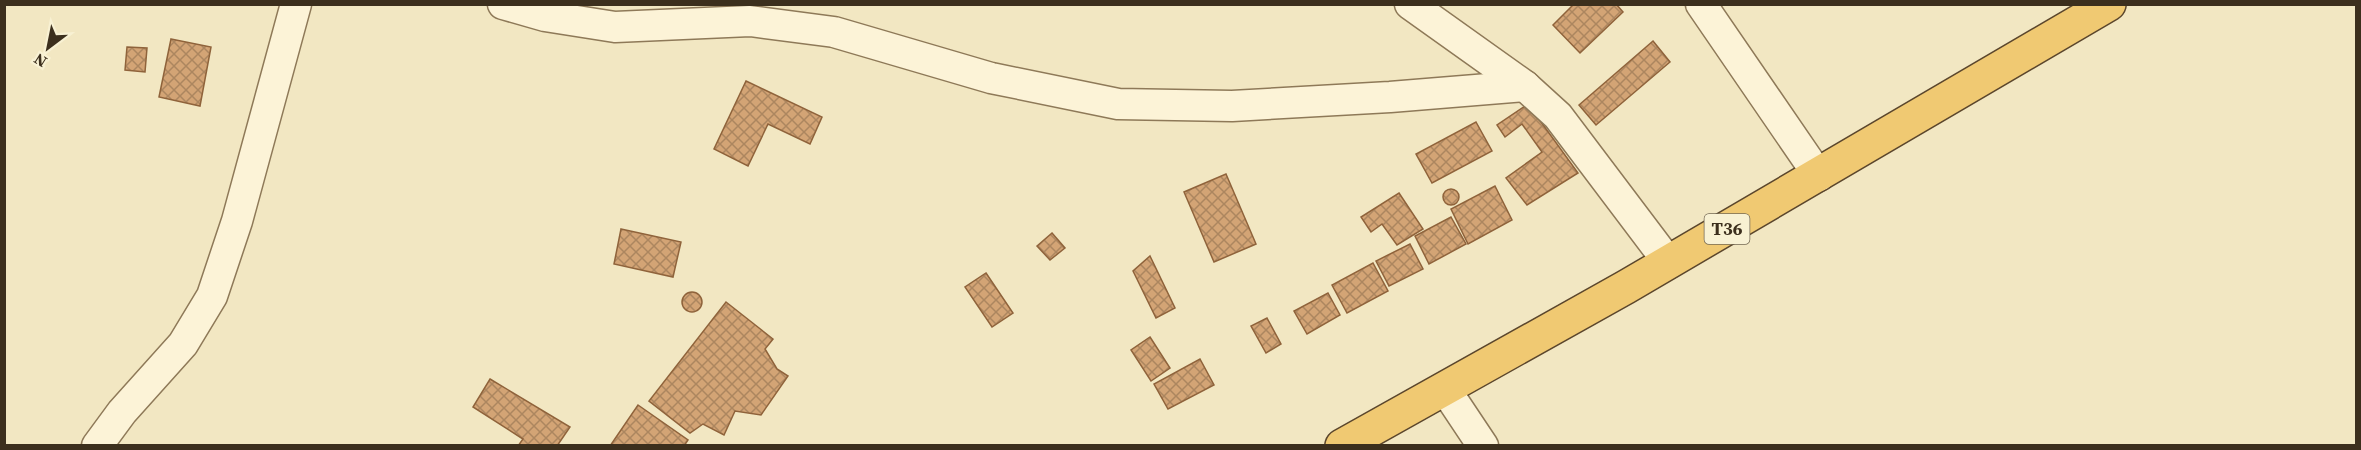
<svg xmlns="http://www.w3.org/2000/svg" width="2361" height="450" viewBox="0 0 2361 450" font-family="'Source Serif 4',serif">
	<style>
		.building { fill: url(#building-cross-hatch); stroke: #8f633b; stroke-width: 1.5 }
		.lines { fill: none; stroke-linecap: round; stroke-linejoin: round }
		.minor-casing { stroke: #8e7958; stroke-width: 33 }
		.trunk-casing { stroke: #5b462c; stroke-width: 36 }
		.minor { stroke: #fcf3d7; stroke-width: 30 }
		.trunk { stroke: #f0c972; stroke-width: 33 }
		.labels { text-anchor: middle; stroke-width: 4.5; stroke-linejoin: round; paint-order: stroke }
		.shield { fill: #f8f1d3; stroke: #746954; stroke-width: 1.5 }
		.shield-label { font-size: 18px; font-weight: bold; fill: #3c2f1d }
	</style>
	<defs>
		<pattern id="building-cross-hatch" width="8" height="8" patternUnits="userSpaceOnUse" patternTransform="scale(1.5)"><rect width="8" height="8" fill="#d3a475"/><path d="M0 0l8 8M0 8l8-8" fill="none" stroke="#ac865f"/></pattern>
	</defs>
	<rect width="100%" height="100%" fill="#f2e7c2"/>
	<g class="building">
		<path d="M 1574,4 L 1616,4 L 1623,12 L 1580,53 L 1553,25 Z"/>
		<path d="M 171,39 L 211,47 L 200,106 L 159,97 Z"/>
		<path d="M 1653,41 L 1670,62 L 1596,125 L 1579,105 Z"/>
		<path d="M 127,47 L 147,48 L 145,72 L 125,70 Z"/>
		<path d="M 746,81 L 822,117 L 810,144 L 768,124 L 748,166 L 714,149 Z"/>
		<path d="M 1528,104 L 1578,173 L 1527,205 L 1506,178 L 1542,152 L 1522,124 L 1505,137 L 1497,125 Z"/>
		<path d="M 1476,122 L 1492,151 L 1432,183 L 1416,154 Z"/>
		<path d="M 1226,174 L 1256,244 L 1214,262 L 1184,192 Z"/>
		<path d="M 1495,186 L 1512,220 L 1468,244 L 1451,209 Z"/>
		<circle cx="1451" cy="197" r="8"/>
		<path d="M 1399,193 L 1423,229 L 1397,245 L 1382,224 L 1371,232 L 1361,217 Z"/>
		<path d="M 1451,217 L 1466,244 L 1429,264 L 1415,236 Z"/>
		<path d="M 621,229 L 681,242 L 673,277 L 614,264 Z"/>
		<path d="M 1052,233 L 1065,248 L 1050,260 L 1037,246 Z"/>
		<path d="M 1410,244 L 1423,269 L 1389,286 L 1376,261 Z"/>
		<path d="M 1150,256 L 1175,308 L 1156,318 L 1133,271 Z"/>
		<path d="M 1373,263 L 1388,291 L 1347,313 L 1332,285 Z"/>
		<path d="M 986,273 L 1013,313 L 992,327 L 965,287 Z"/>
		<circle cx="692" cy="302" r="10"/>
		<path d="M 1328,293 L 1340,315 L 1307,334 L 1294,311 Z"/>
		<path d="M 726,302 L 773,339 L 765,349 L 777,369 L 788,376 L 761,415 L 735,411 L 724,435 L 703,424 L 690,433 L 649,401 Z"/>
		<path d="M 1267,318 L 1281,344 L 1266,353 L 1251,326 Z"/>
		<path d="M 1150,337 L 1170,368 L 1151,381 L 1131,350 Z"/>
		<path d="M 1200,359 L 1214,385 L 1168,409 L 1154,384 Z"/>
		<path d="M 490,379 L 570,427 L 557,446 L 518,446 L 523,439 L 473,407 Z"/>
		<path d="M 638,405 L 688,440 L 684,446 L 610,446 Z"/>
	</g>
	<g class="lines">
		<defs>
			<g id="minor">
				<path d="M 503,4 L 545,16 L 615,27 L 750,21 L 834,32 L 991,78 L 1118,104 L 1232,106 L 1390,97 L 1525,86"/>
				<path d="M 1410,4 L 1525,86 L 1558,116 L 1669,263"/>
				<path d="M 1701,4 L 1819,176"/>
				<path d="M 1445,389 L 1483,446"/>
				<path d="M 97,446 L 122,412 L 183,344 L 212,296 L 237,221 L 296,4"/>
			</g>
			<path id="trunk" d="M 1342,446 L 1626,287 L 2109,4"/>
		</defs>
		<use href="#minor" class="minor-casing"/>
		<use href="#trunk" class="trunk-casing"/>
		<use href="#minor" class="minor"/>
		<use href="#trunk" class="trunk"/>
	</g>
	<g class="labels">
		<rect class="shield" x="1704.5" y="214" width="45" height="30" rx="4.5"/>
		<g class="shield-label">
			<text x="1727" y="235">T36</text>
		</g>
	</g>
	<rect width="2361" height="450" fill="none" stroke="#3c2f1d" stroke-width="12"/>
	<g transform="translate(48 48) rotate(212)" stroke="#f8f1d3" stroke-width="4.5" paint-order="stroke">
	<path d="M0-4.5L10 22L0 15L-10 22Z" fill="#3c2f1d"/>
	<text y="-9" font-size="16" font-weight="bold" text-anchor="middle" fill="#3c2f1d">N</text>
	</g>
</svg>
